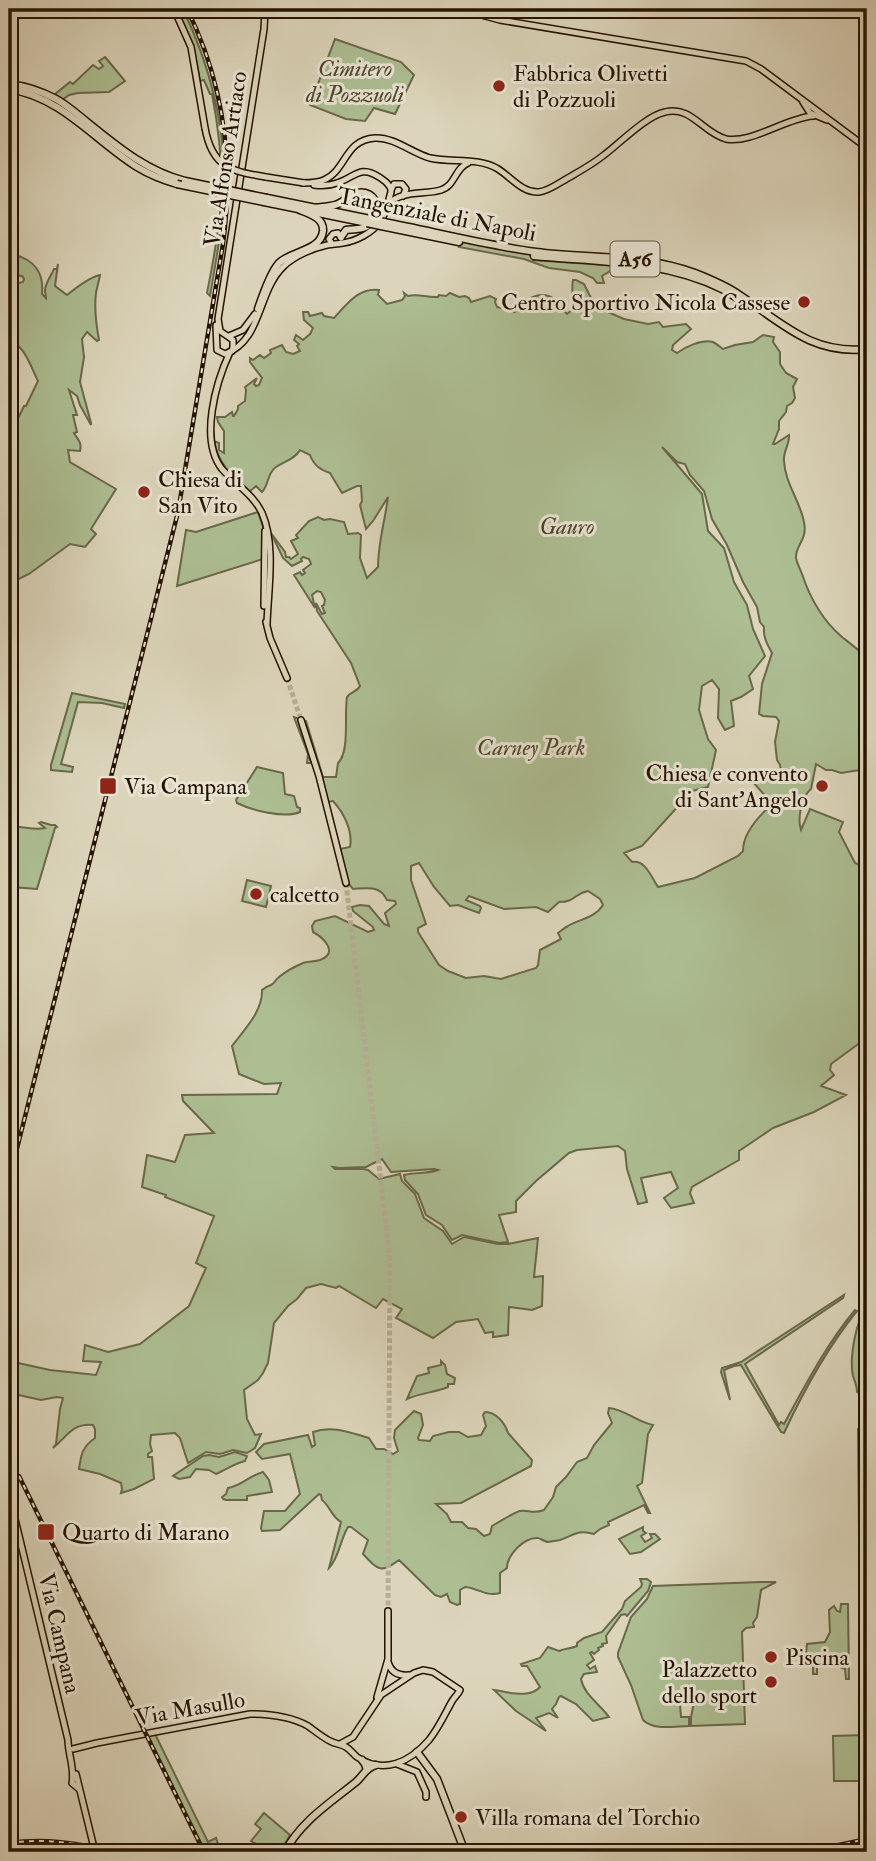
<svg xmlns="http://www.w3.org/2000/svg" width="876" height="1861" viewBox="0 0 876 1861" font-family="'IM FELL Double Pica',serif">
	<style>
		.green { fill: #adbe93; stroke: #69684a; stroke-width: 2; fill-rule: evenodd }
		.lines { fill: none; stroke-linecap: round; stroke-linejoin: round }
		.major-tunnel { stroke: #b7ae96; stroke-width: 5; stroke-dasharray: 5 2.5; stroke-linecap: butt }
		.highway-tunnel { stroke: #b7ae96; stroke-width: 6; stroke-dasharray: 6 3; stroke-linecap: butt }
		.major-casing { stroke: #251300; stroke-width: 8 }
		.highway-casing { stroke: #251300; stroke-width: 9 }
		.major { stroke: #dcd5bb; stroke-width: 5 }
		.highway { stroke: #dcd5bb; stroke-width: 6 }
		.rail-casing { stroke: #251300; stroke-width: 4.5 }
		.rail { stroke: #e8e4d3; stroke-width: 2; stroke-dasharray: 5; stroke-linecap: butt }
		.major-bridge-casing { stroke: #251300; stroke-width: 8; stroke-linecap: butt }
		.highway-bridge-casing { stroke: #251300; stroke-width: 9; stroke-linecap: butt }
		.major-bridge { stroke: #dcd5bb; stroke-width: 5 }
		.highway-bridge { stroke: #dcd5bb; stroke-width: 6 }
		.poi-dot { fill: #8f2418; stroke: #e8e4d3; stroke-width: 2.5 }
		.labels { text-anchor: middle; stroke-width: 6; stroke-linejoin: round; paint-order: stroke }
		.shield { fill: #e8e4d3; stroke: #60523f; stroke-width: 2 }
		.shield-label { font-size: 21px; font-weight: bold; fill: #251300 }
		.park-label { font-size: 23px; font-style: italic; fill: #4e462c; stroke: #e8e4d3 }
		.poi-label { font-size: 23px; fill: #251300; stroke: #e8e4d3; text-anchor: start }
		.street-label { font-size: 23px; fill: #251300; stroke: #e8e4d3 }
	</style>
	<rect width="100%" height="100%" fill="#dcd5bb"/>
	<filter id="stains"><feTurbulence type="fractalNoise" baseFrequency=".00286" numOctaves="4"/><feColorMatrix values="0 0 0 0 .2 0 0 0 0 .09 0 0 0 0 .02 0 0 0 .5 -.17"/></filter>
	<radialGradient id="worn" r=".72"><stop offset=".6" stop-color="#630" stop-opacity="0"/><stop offset="1" stop-color="#630" stop-opacity=".3"/></radialGradient>
	<g class="green">
		<path d="M 176,9 L 183,9 C 210,66 226,125 224,189 C 223,225 216,260 210,296 L 207,293 C 213,263 219,233 221,202 C 223,166 219,130 212,94 L 210,94 L 204,80 L 200,81 L 194,49 Z"/>
		<path d="M 335,39 L 401,62 L 414,75 L 395,114 L 374,108 L 365,121 L 346,119 L 310,105 Z"/>
		<path d="M 105,57 L 125,81 L 109,92 L 78,93 L 69,95 L 62,100 L 54,95 L 70,82 L 73,84 L 93,65 L 99,69 L 103,66 L 99,61 Z"/>
		<path d="M 460,241 L 534,254 L 533,260 L 619,266 L 602,276 L 604,283 L 597,283 L 593,278 L 580,272 L 549,268 L 524,259 L 459,247 Z"/>
		<path d="M 15,255 C 35,260 44,274 42,294 L 46,298 C 46,295 45,293 45,290 C 45,284 52,274 54,269 L 57,269 L 58,264 L 55,286 L 67,295 C 76,288 89,277 100,275 C 99,281 97,287 96,293 C 94,309 96,324 99,340 L 97,341 L 87,332 L 82,339 L 84,357 L 80,382 L 91,423 L 91,425 L 80,405 L 77,396 L 69,390 L 77,415 L 73,415 L 77,432 L 74,433 C 78,440 82,442 80,451 L 68,450 L 70,462 L 116,489 L 91,529 L 96,534 L 85,547 L 70,544 L 29,574 L 9,584 L 9,437 L 24,406 L 26,406 L 38,381 C 30,365 26,348 9,339 L 9,287 L 13,287 L 14,284 L 23,282 L 24,279 L 22,276 L 9,275 L 9,261 Z"/>
		<path d="M 573,280 L 576,280 L 584,284 L 591,298 L 603,310 L 624,319 L 648,324 L 659,322 L 663,327 L 686,324 L 691,329 L 673,345 L 672,350 L 677,353 C 685,347 702,339 713,342 C 717,344 720,347 723,349 L 735,345 L 753,342 L 763,335 L 774,337 L 773,342 L 780,352 L 780,364 L 786,373 L 797,379 L 793,387 L 795,398 L 792,403 L 787,406 L 786,412 L 779,421 L 779,429 L 773,444 L 775,444 L 789,435 C 790,444 783,451 784,461 C 785,483 800,501 804,522 C 808,540 795,545 796,558 C 797,563 800,569 802,574 C 810,598 822,620 842,637 C 851,644 859,650 867,658 L 867,769 L 841,773 L 832,770 L 826,770 L 816,764 L 811,789 C 802,796 797,818 801,830 L 810,809 L 843,822 L 839,832 L 855,863 L 867,868 L 867,1035 L 861,1042 L 831,1064 L 830,1070 L 834,1075 L 821,1086 L 846,1095 L 814,1112 L 773,1128 L 739,1151 L 739,1160 L 692,1187 L 690,1193 L 694,1203 L 671,1208 L 664,1198 L 678,1188 L 671,1172 L 641,1178 L 647,1202 L 638,1204 L 627,1169 L 625,1151 L 618,1146 L 577,1150 L 569,1153 L 536,1181 L 516,1201 L 516,1212 L 499,1215 L 508,1242 L 499,1243 L 462,1235 L 452,1240 L 442,1225 L 426,1215 L 418,1194 L 405,1180 L 404,1175 C 416,1172 428,1174 438,1170 L 434,1169 L 391,1172 L 382,1159 L 366,1167 L 339,1168 L 333,1167 L 335,1169 L 363,1169 L 368,1170 L 379,1179 L 400,1174 L 402,1181 L 415,1194 L 424,1218 L 443,1231 L 452,1244 L 464,1237 L 498,1244 L 508,1244 L 538,1238 L 534,1277 L 543,1276 L 542,1306 L 532,1310 L 509,1307 L 508,1335 L 493,1337 L 493,1332 L 485,1333 L 478,1319 L 456,1322 L 433,1338 L 396,1318 L 402,1309 L 383,1299 L 376,1308 L 339,1286 L 336,1288 L 321,1284 L 306,1288 L 297,1299 L 288,1306 L 274,1323 L 268,1363 L 263,1373 L 258,1380 L 244,1390 L 247,1419 L 255,1435 L 261,1434 L 255,1448 L 247,1453 L 233,1450 L 220,1454 L 206,1452 L 188,1463 L 180,1438 L 175,1433 L 151,1435 L 150,1444 L 152,1451 L 148,1454 L 148,1457 L 152,1457 L 154,1479 L 134,1489 L 121,1493 L 122,1489 L 121,1483 L 100,1474 L 79,1469 C 81,1455 82,1447 95,1438 L 95,1429 L 93,1425 C 72,1423 67,1437 53,1448 L 56,1444 L 60,1409 L 63,1398 L 57,1397 L 41,1400 L 9,1393 L 9,1361 L 50,1370 L 96,1375 L 101,1362 L 83,1361 L 85,1345 L 108,1352 L 140,1344 L 189,1306 L 206,1268 L 196,1263 L 214,1216 L 165,1197 L 166,1195 L 142,1187 L 147,1155 L 175,1162 L 185,1135 L 214,1133 L 183,1101 L 182,1095 L 277,1094 L 281,1083 L 264,1084 L 239,1074 L 232,1046 C 244,1030 263,1011 262,990 C 264,988 268,986 271,985 C 275,983 275,980 279,977 C 285,972 296,966 303,963 C 308,961 314,962 320,960 C 339,953 324,938 313,932 L 312,926 L 315,921 L 335,916 L 368,932 L 374,930 L 373,927 L 353,911 L 352,907 L 360,905 L 369,906 L 384,924 L 389,926 L 385,913 L 396,904 L 395,901 L 387,900 C 380,885 368,888 353,889 L 348,883 L 340,849 L 350,847 C 353,831 344,813 333,801 L 327,802 L 299,721 L 311,763 L 307,763 L 308,754 L 294,717 L 306,721 L 323,777 L 336,777 L 338,763 C 350,752 344,715 347,697 C 350,692 357,692 360,686 L 351,663 L 317,611 L 316,603 L 322,614 L 325,613 L 322,606 L 324,605 L 325,600 L 321,592 L 317,591 L 312,595 L 315,608 L 294,575 L 300,572 L 302,575 L 305,573 L 303,570 L 311,564 L 309,559 L 303,557 L 301,559 L 302,561 L 292,566 L 283,558 L 271,533 L 285,552 L 286,557 L 289,557 L 291,559 L 298,554 L 291,541 L 298,538 L 296,535 L 309,521 L 318,517 L 324,520 L 330,519 L 344,522 L 348,534 L 358,533 L 361,535 L 360,558 L 367,578 L 378,567 C 378,543 385,521 388,497 L 373,521 L 366,529 L 360,505 L 362,501 L 361,486 L 357,486 L 342,493 L 330,473 C 321,470 314,466 310,455 L 300,450 C 295,459 285,461 276,467 C 267,473 269,485 262,492 L 256,486 L 249,492 C 233,477 218,464 214,441 L 219,443 L 219,450 L 224,453 L 224,431 L 218,422 L 217,417 L 225,417 L 232,412 L 233,416 L 234,416 L 238,409 L 238,406 L 245,401 L 246,390 L 245,387 L 257,378 L 254,384 L 256,386 L 259,385 L 262,378 L 250,362 L 250,358 L 253,360 L 260,355 L 264,358 L 271,353 L 270,350 L 282,345 L 286,352 L 293,354 L 300,351 L 297,346 L 299,344 L 294,340 L 296,335 L 303,340 L 310,334 L 313,328 L 304,320 L 303,312 L 308,312 L 310,316 L 322,313 L 324,316 L 334,318 C 347,304 359,287 379,290 L 378,295 L 387,304 L 402,300 L 405,296 L 404,293 L 408,296 C 419,293 426,298 438,297 L 439,295 L 446,296 L 450,293 L 459,297 L 465,296 L 469,298 L 471,302 L 490,296 L 496,299 L 495,302 L 497,307 L 515,312 C 524,300 540,288 556,300 C 560,304 563,310 567,314 L 572,310 C 574,300 571,290 573,280 ZM 662,447 L 677,462 L 685,464 L 690,475 L 704,491 L 712,519 L 727,545 L 743,582 L 757,607 L 760,622 L 764,627 C 763,637 767,644 772,653 L 762,684 L 759,714 L 763,716 L 776,717 L 779,721 L 775,742 L 777,760 L 780,765 L 781,771 L 764,778 L 754,778 L 752,781 L 769,800 L 769,807 C 757,818 743,834 743,851 L 738,856 L 695,878 L 658,887 C 651,877 646,860 632,862 L 624,853 L 642,846 L 692,791 L 708,787 L 716,750 L 708,739 L 699,710 L 702,686 L 712,680 L 719,689 L 718,718 L 725,730 L 734,726 L 731,701 L 741,697 L 753,689 L 749,676 L 765,656 L 753,629 L 747,605 L 734,582 L 724,548 L 708,531 L 702,494 ZM 419,863 L 434,887 L 450,906 L 458,905 L 479,913 L 481,908 L 480,906 L 466,900 L 469,896 L 504,909 L 536,907 L 548,912 L 559,902 C 576,902 575,893 588,891 L 600,899 L 603,905 C 595,918 580,919 568,926 C 564,928 561,931 558,933 L 561,939 L 540,950 L 538,965 L 536,968 L 501,979 L 484,976 L 466,978 L 448,971 L 439,965 L 418,932 L 418,928 L 426,924 L 411,880 L 411,866 Z"/>
		<path d="M 258,512 L 263,527 L 263,559 L 177,586 L 186,530 L 196,532 Z"/>
		<path d="M 72,693 L 125,704 L 124,708 L 102,703 L 78,702 L 61,764 L 73,767 L 72,772 L 51,770 L 51,765 Z"/>
		<path d="M 257,767 L 283,773 L 285,794 L 294,796 L 297,807 L 300,808 L 300,812 C 285,819 251,810 237,803 L 236,800 Z"/>
		<path d="M 41,822 L 51,825 L 55,825 L 57,827 L 55,828 L 37,889 L 11,887 L 9,884 L 9,827 C 21,825 33,831 45,828 L 39,823 Z"/>
		<path d="M 247,880 L 271,886 L 266,907 L 242,901 Z"/>
		<path d="M 844,1295 L 843,1298 L 745,1364 L 779,1425 L 781,1422 L 784,1424 C 806,1384 826,1345 855,1310 L 857,1311 C 827,1348 803,1392 784,1433 L 781,1432 L 741,1365 L 734,1366 L 724,1370 L 730,1400 L 721,1372 L 722,1368 L 741,1362 Z"/>
		<path d="M 867,1306 L 867,1394 L 861,1394 L 857,1392 C 857,1386 855,1382 853,1376 C 849,1358 856,1320 867,1306 Z"/>
		<path d="M 441,1361 L 445,1365 L 447,1374 L 455,1378 L 454,1384 L 448,1384 L 448,1387 C 437,1392 420,1393 407,1399 L 417,1376 L 429,1373 L 428,1368 L 441,1365 Z"/>
		<path d="M 609,1408 C 624,1409 637,1422 653,1425 L 648,1434 L 642,1483 L 637,1486 L 650,1513 L 648,1513 L 644,1505 L 608,1522 L 609,1525 L 600,1529 L 594,1534 C 577,1529 573,1536 560,1540 C 556,1541 552,1541 548,1542 C 546,1542 539,1538 538,1538 C 524,1537 507,1555 507,1568 L 500,1573 L 500,1593 C 486,1597 478,1588 465,1587 L 460,1590 L 460,1604 L 457,1605 L 450,1602 L 447,1594 L 441,1597 L 435,1595 L 399,1560 C 381,1573 379,1571 363,1554 L 368,1540 L 351,1527 L 348,1527 C 340,1540 339,1558 329,1568 L 341,1522 C 331,1516 330,1506 322,1500 L 321,1495 L 319,1494 L 280,1530 L 262,1531 L 261,1528 L 264,1511 L 285,1511 L 300,1494 L 290,1454 L 262,1459 L 256,1452 L 264,1444 L 308,1435 L 312,1447 L 315,1445 L 313,1432 C 332,1425 351,1433 369,1438 L 376,1449 L 384,1449 L 393,1454 L 398,1451 L 394,1438 L 395,1430 L 414,1411 L 421,1414 L 423,1425 L 418,1438 L 419,1440 L 430,1441 L 433,1436 L 449,1432 L 459,1432 L 468,1437 L 481,1435 L 486,1426 L 483,1415 L 485,1412 C 496,1412 505,1423 508,1433 L 532,1460 L 531,1466 L 461,1503 L 436,1504 L 447,1514 L 451,1522 L 462,1522 L 468,1528 L 476,1529 L 484,1536 L 490,1534 L 492,1526 C 497,1523 515,1512 520,1511 C 529,1509 531,1515 544,1510 L 553,1497 L 556,1487 L 566,1477 L 577,1462 L 587,1458 L 594,1445 L 612,1423 L 608,1413 Z"/>
		<path d="M 860,1428 L 867,1428 L 867,1534 L 859,1534 L 858,1429 Z"/>
		<path d="M 235,1452 L 247,1456 L 245,1461 C 235,1463 226,1470 216,1474 L 209,1470 L 196,1469 L 190,1477 L 179,1479 L 173,1476 L 203,1456 L 209,1455 L 219,1457 Z"/>
		<path d="M 263,1472 L 269,1480 L 272,1492 L 247,1496 L 247,1500 L 226,1500 L 223,1499 L 222,1497 L 226,1494 L 228,1488 C 242,1486 248,1476 263,1472 Z"/>
		<path d="M 643,1527 L 643,1531 L 646,1533 L 641,1536 L 645,1542 L 652,1538 L 650,1534 L 655,1534 L 660,1539 L 641,1552 L 630,1554 L 619,1539 Z"/>
		<path d="M 640,1579 L 647,1579 L 651,1582 L 648,1591 L 627,1616 L 625,1614 L 621,1615 L 606,1636 L 607,1643 L 602,1644 L 603,1646 L 598,1648 L 599,1650 L 594,1654 L 592,1652 L 590,1653 L 594,1660 L 587,1665 L 590,1669 L 595,1666 L 597,1672 L 584,1674 L 581,1679 C 584,1695 600,1704 609,1717 L 593,1721 L 576,1704 L 561,1696 L 559,1697 L 556,1704 L 552,1709 L 558,1718 L 549,1713 L 536,1718 L 546,1731 L 516,1711 L 494,1690 C 509,1692 529,1699 540,1687 L 527,1666 L 522,1666 L 521,1664 L 540,1658 L 548,1647 L 559,1651 C 565,1648 571,1649 577,1646 L 577,1643 L 584,1638 L 602,1632 L 622,1609 L 625,1601 L 641,1587 L 642,1584 Z"/>
		<path d="M 761,1582 L 776,1582 L 761,1590 L 757,1617 L 753,1623 L 754,1627 L 746,1628 L 742,1632 L 745,1724 L 691,1726 L 691,1717 L 695,1697 L 691,1693 L 687,1696 L 688,1703 L 680,1704 L 681,1717 L 689,1717 L 689,1726 C 675,1726 654,1731 643,1720 L 631,1685 L 618,1657 L 618,1653 L 631,1617 L 647,1599 L 653,1586 Z"/>
		<path d="M 841,1604 L 848,1604 L 849,1679 L 846,1679 L 845,1669 L 838,1666 L 817,1666 L 817,1674 L 813,1674 L 813,1661 L 806,1654 L 807,1644 L 825,1642 L 830,1632 L 829,1610 L 834,1606 L 837,1611 L 840,1612 Z"/>
		<path d="M 155,1734 L 208,1842 L 216,1838 L 219,1847 L 223,1852 L 205,1852 L 148,1736 Z"/>
		<path d="M 866,1735 L 867,1781 L 834,1781 L 833,1736 Z"/>
		<path d="M 264,1813 L 290,1835 L 280,1852 L 270,1852 L 251,1841 L 261,1829 L 255,1824 Z"/>
	</g>
	<g class="lines">
		<g class="major-tunnel">
			<path d="M 287,678 L 301,720"/>
			<path d="M 346,883 L 390,1260 L 388,1611"/>
		</g>
		<path class="highway-tunnel" d="M 459,242 L 534,256"/>
		<defs>
			<g id="major">
				<path d="M 174,9 L 191,47 L 205,128"/>
				<path d="M 469,9 L 485,16 L 500,20 L 746,61 L 761,69 L 867,148"/>
				<path d="M 803,102 L 810,113 L 827,120"/>
				<path d="M 266,177 L 304,183"/>
				<path d="M 303,183 C 310,183 317,183 324,180 C 347,170 344,140 375,138 C 394,137 412,153 430,158 C 452,163 479,157 498,169 C 511,177 522,193 539,192 C 549,191 559,183 568,178 C 580,171 593,164 604,155 C 620,143 646,116 665,112 C 691,105 703,133 726,139 C 751,144 786,118 813,116"/>
				<path d="M 314,185 C 322,186 329,186 337,183 C 354,178 360,164 379,177 C 385,181 388,183 391,189"/>
				<path d="M 391,190 L 394,184 L 402,184 L 406,189 L 403,196"/>
				<path d="M 388,204 C 402,190 424,195 441,190 C 455,186 455,168 468,163"/>
				<path d="M 332,244 L 329,239 L 333,234 L 338,233 L 341,238"/>
				<path d="M 216,325 L 217,350 L 225,354 C 263,340 257,291 284,266 C 294,256 313,248 327,245 C 333,244 337,244 343,243 C 356,241 372,233 380,222 C 386,214 388,202 391,192"/>
				<path d="M 229,336 L 243,330 L 255,314"/>
				<path d="M 232,351 L 233,347 L 233,340 L 220,331 L 218,319 L 264,29 L 265,9"/>
				<path d="M 230,352 C 216,382 199,440 222,469 C 235,484 253,494 262,513 C 276,545 268,590 267,624"/>
				<path d="M 264,606 L 265,531"/>
				<path d="M 266,622 L 270,638 L 287,678"/>
				<path d="M 301,720 L 319,776 L 346,883"/>
				<path d="M 9,1494 L 68,1740 C 68,1754 75,1769 72,1783 L 79,1789"/>
				<path d="M 388,1662 C 391,1673 399,1676 409,1675"/>
				<path d="M 377,1697 L 388,1659 L 388,1611"/>
				<path d="M 73,1749 L 97,1743 L 250,1714 C 270,1714 290,1716 308,1726 C 315,1731 322,1737 330,1741 C 335,1744 341,1744 346,1747 C 351,1750 353,1754 357,1757 C 384,1775 410,1762 429,1740 C 438,1729 444,1716 451,1703 C 454,1697 458,1695 460,1690 L 433,1672 L 423,1670 L 414,1673 L 381,1695 L 353,1737 L 340,1744"/>
				<path d="M 397,1764 L 417,1772 L 426,1792 L 426,1797"/>
				<path d="M 76,1774 L 95,1852"/>
			</g>
			<g id="highway">
				<path d="M 9,84 C 25,86 41,91 56,99 C 67,105 77,114 87,122 C 117,146 146,171 185,181"/>
				<path d="M 9,89 C 62,97 94,140 137,167 C 150,175 163,180 177,184"/>
				<path d="M 267,198 L 370,219"/>
				<path d="M 264,202 L 367,223"/>
				<path d="M 313,208 C 320,207 328,207 335,205 C 346,202 352,190 365,193 C 378,196 382,214 372,223 C 365,230 354,229 346,230 L 341,237"/>
				<path d="M 384,222 C 435,232 485,245 536,252 C 590,259 644,254 695,273 C 710,279 725,285 738,294 C 781,322 811,355 867,349"/>
				<path d="M 381,226 L 459,242"/>
				<path d="M 534,256 C 598,262 663,260 722,289 C 732,294 741,301 750,307"/>
				<path d="M 258,309 C 262,297 270,273 279,263 C 291,251 321,251 323,231 C 324,218 310,214 300,210"/>
				<path d="M 417,1752 L 437,1779 L 465,1852"/>
				<path d="M 362,1760 L 365,1764 L 367,1770"/>
				<path d="M 285,1852 C 300,1822 330,1803 356,1782 C 363,1776 366,1767 376,1765"/>
			</g>
		</defs>
		<use href="#major" class="major-casing"/>
		<use href="#highway" class="highway-casing"/>
		<use href="#major" class="major"/>
		<use href="#highway" class="highway"/>
		<defs>
			<g id="rail">
				<path d="M 9,1180 L 178,512 L 223,244 C 234,162 224,83 187,9"/>
				<path d="M 19,1476 L 204,1852"/>
				<path d="M 9,1843 C 45,1838 78,1843 113,1852"/>
				<path d="M 806,1852 L 867,1839"/>
			</g>
		</defs>
		<use href="#rail" class="rail-casing"/>
		<use href="#rail" class="rail"/>
		<defs>
			<path id="major-bridge" d="M 205,128 C 212,167 230,171 266,177"/>
			<g id="highway-bridge">
				<path d="M 185,181 L 267,198"/>
				<path d="M 177,184 L 264,202"/>
				<path d="M 370,219 L 384,222"/>
				<path d="M 367,223 L 381,226"/>
			</g>
		</defs>
		<use href="#major-bridge" class="major-bridge-casing"/>
		<use href="#highway-bridge" class="highway-bridge-casing"/>
		<use href="#major-bridge" class="major-bridge"/>
		<use href="#highway-bridge" class="highway-bridge"/>
	</g>
	<g class="poi-dot">
		<circle cx="499" cy="86" r="7"/>
		<circle cx="804" cy="302" r="7"/>
		<circle cx="144" cy="492" r="7"/>
		<rect x="99" y="777" width="18" height="18" rx="3.5"/>
		<circle cx="822" cy="786" r="7"/>
		<circle cx="256" cy="894" r="7"/>
		<rect x="37" y="1523" width="18" height="18" rx="3.5"/>
		<circle cx="771" cy="1657" r="7"/>
		<circle cx="771" cy="1682" r="7"/>
		<circle cx="461" cy="1817" r="7"/>
	</g>
	<g class="labels">
		<rect class="shield" x="610.5" y="241.5" width="49" height="35" rx="5"/>
		<g class="shield-label">
			<text x="635" y="266">A56</text>
		</g>
		<g class="park-label">
			<text x="355" y="76">Cimitero<tspan x="355" dy="26">di Pozzuoli</tspan></text>
			<text x="567" y="534">Gauro</text>
			<text x="531" y="755">Carney Park</text>
		</g>
		<g class="poi-label">
			<text x="513" y="81">Fabbrica Olivetti<tspan x="513" dy="26">di Pozzuoli</tspan></text>
			<text x="790" y="310" text-anchor="end">Centro Sportivo Nicola Cassese</text>
			<text x="158" y="487">Chiesa di<tspan x="158" dy="26">San Vito</tspan></text>
			<text x="808" y="781" text-anchor="end">Chiesa e convento<tspan x="808" dy="26">di Sant'Angelo</tspan></text>
			<text x="124" y="794">Via Campana</text>
			<text x="270" y="902">calcetto</text>
			<text x="62" y="1540">Quarto di Marano</text>
			<text x="785" y="1665">Piscina</text>
			<text x="757" y="1677" text-anchor="end">Palazzetto<tspan x="757" dy="26">dello sport</tspan></text>
			<text x="475" y="1825">Villa romana del Torchio</text>
		</g>
		<g class="street-label">
			<text transform="translate(225 159) rotate(-81)" y="8">Via Alfonso Artiaco</text>
			<text transform="translate(437 214) rotate(11)" y="8">Tangenziale di Napoli</text>
			<text transform="translate(60 1633) rotate(77)" y="8">Via Campana</text>
			<text transform="translate(190 1708) rotate(-10)" y="8">Via Masullo</text>
		</g>
	</g>
	<rect width="876" height="1861" fill="none" stroke="#dcd5bb" stroke-width="35"/>
	<rect x="10" y="10" width="855" height="1840" fill="none" stroke="#251300" stroke-width="3.5"/>
	<rect x="18" y="18" width="841" height="1826" fill="none" stroke="#251300" stroke-width="2"/>
	<rect width="100%" height="100%" filter="url(#stains)"/>
	<rect width="100%" height="100%" fill="url(#worn)"/>
</svg>
